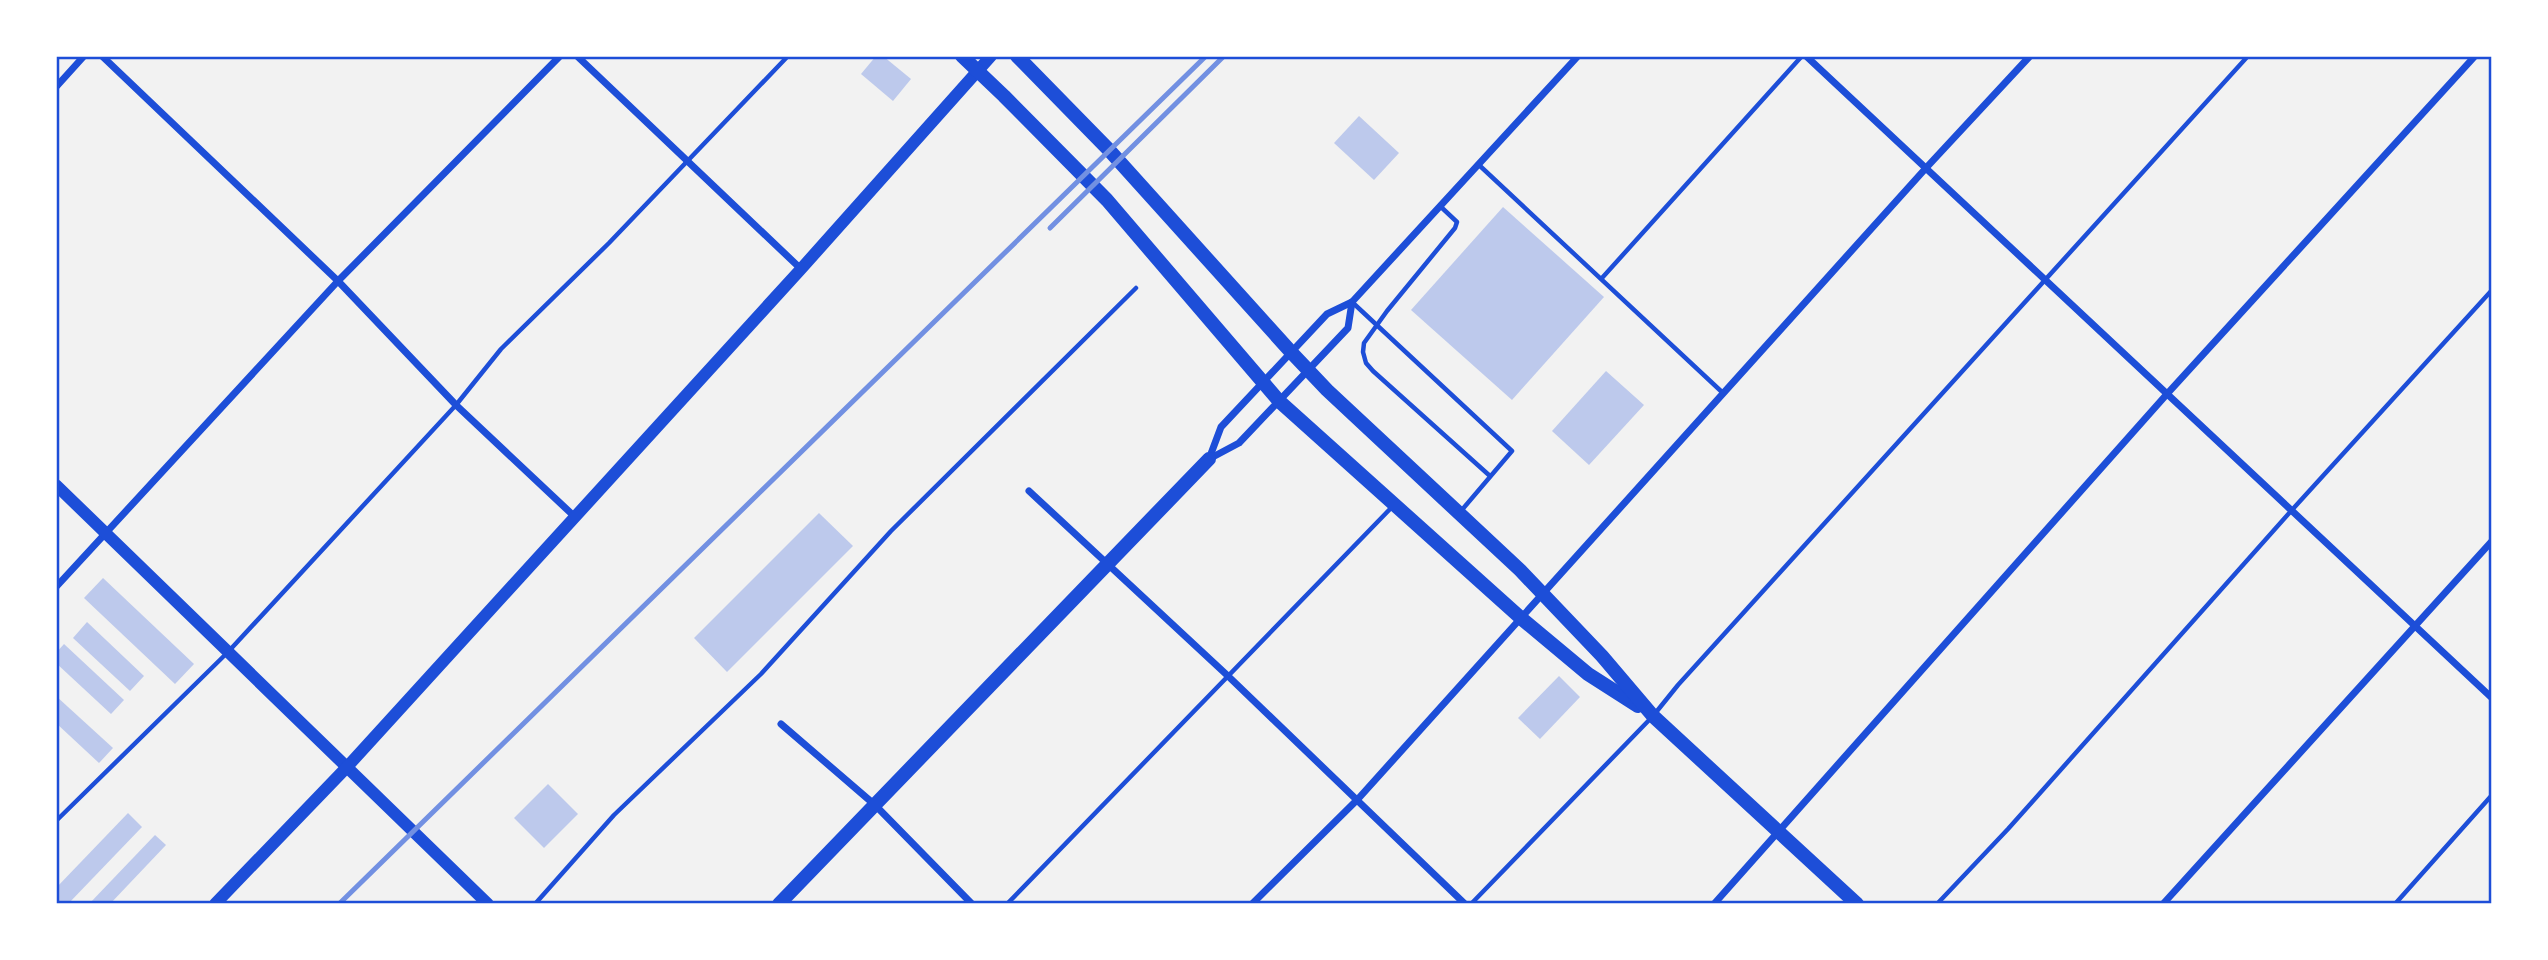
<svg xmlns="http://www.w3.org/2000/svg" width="2548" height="960" viewBox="0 0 2548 960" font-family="Lato,sans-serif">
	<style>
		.building { fill: #bdc9ec }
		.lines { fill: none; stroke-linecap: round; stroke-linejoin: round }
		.service { stroke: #1d4ed8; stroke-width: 4.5 }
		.minor { stroke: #1d4ed8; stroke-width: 7 }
		.tertiary { stroke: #1d4ed8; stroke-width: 12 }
		.secondary { stroke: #1d4ed8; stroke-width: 14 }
		.rail { stroke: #7290e2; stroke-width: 5 }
		.neatline { fill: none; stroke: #1d4ed8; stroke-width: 2.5 }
	</style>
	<rect width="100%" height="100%" fill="#f2f2f2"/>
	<g class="building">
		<path d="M 876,56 L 883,56 L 911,79 L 893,101 L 861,74 Z"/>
		<path d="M 1359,116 L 1399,153 L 1374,180 L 1334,143 Z"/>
		<path d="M 1503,207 L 1604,297 L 1512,400 L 1411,310 Z"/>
		<path d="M 1606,371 L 1644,405 L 1589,465 L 1552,431 Z"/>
		<path d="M 819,513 L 853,546 L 727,672 L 694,638 Z"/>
		<path d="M 103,578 L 194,664 L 175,684 L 84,598 Z"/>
		<path d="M 87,622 L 144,676 L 130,691 L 73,638 Z"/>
		<path d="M 64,644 L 124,700 L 111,714 L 56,663 L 56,653 Z"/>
		<path d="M 1559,676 L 1580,697 L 1540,739 L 1518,718 Z"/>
		<path d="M 56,696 L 113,748 L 99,763 L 56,723 Z"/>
		<path d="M 548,784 L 578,814 L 544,848 L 514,818 Z"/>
		<path d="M 128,813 L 142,827 L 68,904 L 56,904 L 56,888 Z"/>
		<path d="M 155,835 L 166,845 L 110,904 L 89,904 Z"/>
	</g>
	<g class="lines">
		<g class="service">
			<path d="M 1479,165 L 1723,393"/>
			<path d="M 1440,206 L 1457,222 L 1455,228 L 1387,311 L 1364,343 L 1363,352 L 1366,363 L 1373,371 L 1490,476"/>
			<path d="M 1602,278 L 1802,56"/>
			<path d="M 1352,302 L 1512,451 L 1461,511"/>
			<path d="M 56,821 L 228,652 L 456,405 L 501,349 L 609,243 L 788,56"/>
			<path d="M 535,904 L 614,815 L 761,674 L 891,531 L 1136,288"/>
			<path d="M 1007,904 L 1392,507"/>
			<path d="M 1471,904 L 1653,716 L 1678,685 L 2248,56"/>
			<path d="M 1937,904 L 2008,829 L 2291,511 L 2492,290"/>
			<path d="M 2395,904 L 2492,795"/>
		</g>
		<g class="minor">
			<path d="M 102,56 L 338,281 L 456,405 L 575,517"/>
			<path d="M 577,56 L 801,269"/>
			<path d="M 1806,56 L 2492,698"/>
			<path d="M 56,87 L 84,56"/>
			<path d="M 1209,459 L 1221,427 L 1327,314 L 1352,302 L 1578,56"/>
			<path d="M 1209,459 L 1239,443 L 1348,328 L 1352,302"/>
			<path d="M 1029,491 L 1228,676 L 1465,904"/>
			<path d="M 56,587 L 338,281 L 560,56"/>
			<path d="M 781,724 L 875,805 L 972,904"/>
			<path d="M 1252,904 L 1358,799 L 1926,168 L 2030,56"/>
			<path d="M 1714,904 L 2167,394 L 2475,56"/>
			<path d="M 2163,904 L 2492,541"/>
		</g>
		<g class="tertiary">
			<path d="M 56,485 L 488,904"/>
			<path d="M 215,904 L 347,767 L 801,269 L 991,56"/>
		</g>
		<g class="secondary">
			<path d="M 962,56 L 1004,96 L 1107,200 L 1279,401 L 1522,619 L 1588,674 L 1638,706"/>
			<path d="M 1017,56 L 1109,150 L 1291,352 L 1327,390 L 1520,570 L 1602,656 L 1653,716 L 1857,904"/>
			<path d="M 779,904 L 1209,459"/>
		</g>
		<g class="rail">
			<path d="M 1050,228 L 1224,56"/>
			<path d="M 339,904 L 1206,56"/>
		</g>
	</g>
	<rect width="2548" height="960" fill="none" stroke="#ffffff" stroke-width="116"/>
	<rect x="58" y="58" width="2432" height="844" class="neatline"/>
</svg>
